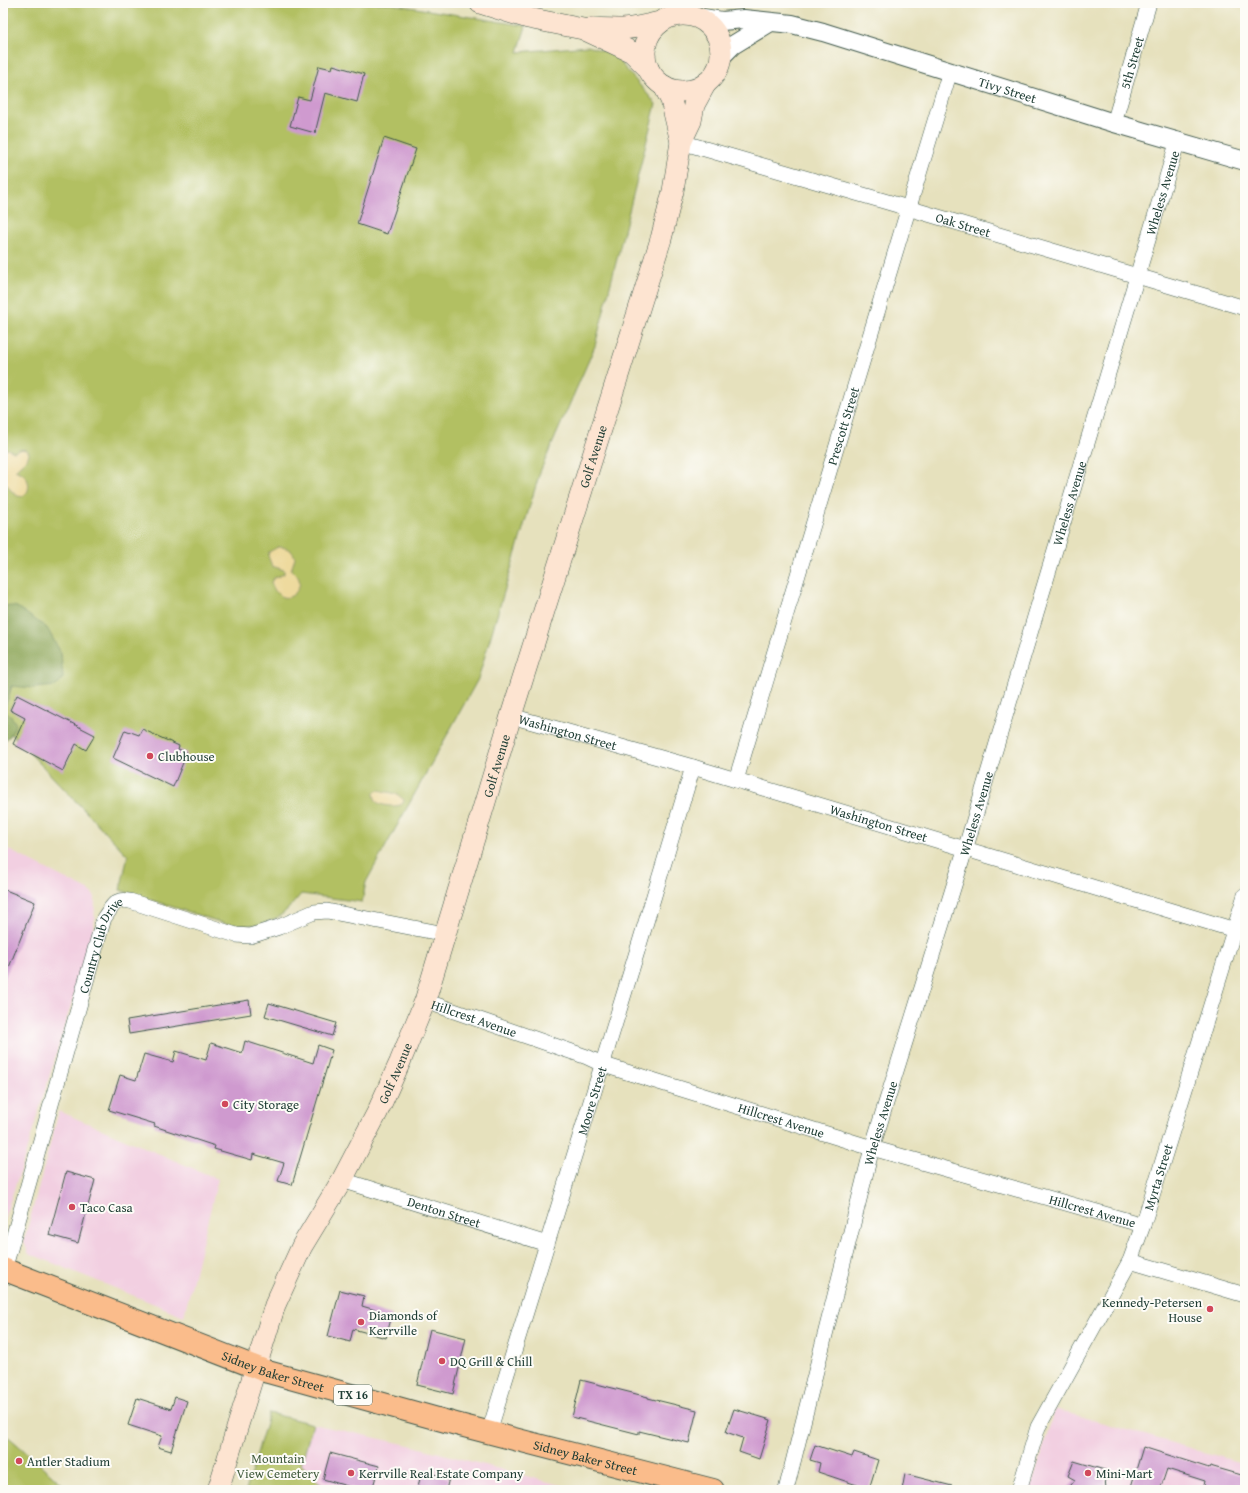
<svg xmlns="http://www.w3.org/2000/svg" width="1248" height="1493" viewBox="0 0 1248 1493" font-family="'Gentium Book Plus',serif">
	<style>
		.built { fill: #f2cfe1 }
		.green { fill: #b2c062; stroke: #687e4b }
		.forest { fill: #8da658; stroke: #567246 }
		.sand { fill: #eeda9e; stroke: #868c69 }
		.building { fill: #cf9acf }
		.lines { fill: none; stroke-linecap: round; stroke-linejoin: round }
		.minor-casing { stroke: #3d5649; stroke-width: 16 }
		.tertiary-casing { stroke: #3d5649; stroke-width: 20 }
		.secondary-casing { stroke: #3d5649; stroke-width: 22 }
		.primary-casing { stroke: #3d5649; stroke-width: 24 }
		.minor { stroke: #fff; stroke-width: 15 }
		.tertiary { stroke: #fff; stroke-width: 18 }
		.secondary { stroke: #fde4d1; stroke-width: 21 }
		.primary { stroke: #fabc8b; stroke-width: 22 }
		.poi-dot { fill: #d1495b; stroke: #fdfcf7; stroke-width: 1.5 }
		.labels { text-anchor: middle; stroke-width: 4; stroke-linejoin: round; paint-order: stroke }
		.shield { fill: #fdfcf7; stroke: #62766e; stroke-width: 1 }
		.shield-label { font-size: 12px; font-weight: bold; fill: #1f3d34 }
		.street-label { font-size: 13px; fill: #1f3d34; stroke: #fdfcf7 }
		.poi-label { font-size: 13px; fill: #1f3d34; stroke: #fdfcf7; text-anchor: start }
		.park-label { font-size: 13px; fill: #445e40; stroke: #fdfcf7 }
	</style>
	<rect width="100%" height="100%" fill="#fdfcf7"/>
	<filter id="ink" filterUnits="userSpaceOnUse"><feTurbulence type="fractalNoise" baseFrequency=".025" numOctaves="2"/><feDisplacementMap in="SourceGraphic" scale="8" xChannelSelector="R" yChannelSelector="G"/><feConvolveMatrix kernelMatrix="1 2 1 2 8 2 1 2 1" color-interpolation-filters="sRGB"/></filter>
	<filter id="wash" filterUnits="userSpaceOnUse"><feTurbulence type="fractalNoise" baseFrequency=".012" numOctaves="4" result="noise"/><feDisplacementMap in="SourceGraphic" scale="16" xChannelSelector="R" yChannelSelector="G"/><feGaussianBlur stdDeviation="0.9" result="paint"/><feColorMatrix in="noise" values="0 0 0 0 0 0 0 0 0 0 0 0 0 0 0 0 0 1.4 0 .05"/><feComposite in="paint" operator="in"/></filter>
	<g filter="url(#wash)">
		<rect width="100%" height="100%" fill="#e6e1bd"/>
		<g class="built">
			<path d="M 3,847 L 90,891 L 95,897 L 94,930 L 21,1169 L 3,1222 Z"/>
			<path d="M 59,1111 L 218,1179 L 184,1316 L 28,1253 L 24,1241 Z"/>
			<path d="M 1055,1409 L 1245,1464 L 1245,1490 L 1030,1490 Z"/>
			<path d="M 313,1424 L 413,1446 L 579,1490 L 326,1490 L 301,1464 Z"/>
		</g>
		<g class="green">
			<path d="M 3,3 L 385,3 L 526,26 L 518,52 L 588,46 L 613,54 L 656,104 L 595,346 L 540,472 L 478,679 L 366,882 L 362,902 L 301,894 C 295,901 288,910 281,915 C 266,926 244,927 226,924 L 120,890 L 128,856 L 3,725 L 3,714 L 33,621 L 3,613 Z"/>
			<path d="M 269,1413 L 313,1424 L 301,1464 L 326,1490 L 246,1490 Z"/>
			<path d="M 3,1432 L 69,1490 L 3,1490 Z"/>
		</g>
		<g class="forest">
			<path d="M 3,605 L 17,607 L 47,628 L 61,653 L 63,678 L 56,686 L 34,688 L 11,686 L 8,699 L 3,707 Z"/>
			<path d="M 3,710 L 11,716 L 16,724 L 10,736 L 3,742 Z"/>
		</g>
		<g class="sand">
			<path d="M 8,449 L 14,452 C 19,450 22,448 28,451 L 29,454 L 27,459 L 15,470 C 18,472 21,472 23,474 C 37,486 22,512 7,484 L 3,487 L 3,450 Z"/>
			<path d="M 278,547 C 287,547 293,550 295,558 L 291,570 C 293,572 297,574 298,577 C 306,590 281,613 271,582 L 274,578 L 284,574 L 284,570 L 272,566 L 268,556 L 269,552 Z"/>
			<path d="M 378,790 L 397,794 L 404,800 C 403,803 403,804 400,805 C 395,807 381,806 377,802 C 375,800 374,795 374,792 Z"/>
		</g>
		<g id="blocks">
			<g class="building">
				<path d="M 333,65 L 364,74 L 357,102 L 325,93 L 315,133 L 290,126 L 298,97 L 310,100 L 319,66 L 332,69 Z"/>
				<path d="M 384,138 L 416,149 L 387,234 L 357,224 Z"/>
				<path d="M 17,695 L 95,735 L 86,750 L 76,744 L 63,771 L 13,744 L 25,718 L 10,710 Z"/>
				<path d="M 142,729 L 179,746 L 178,749 L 187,753 L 173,787 L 113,758 L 125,730 L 139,735 Z"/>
				<path d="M 3,889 L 35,902 L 4,980 L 3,980 Z"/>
				<path d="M 249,1000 L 251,1014 L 129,1034 L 127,1020 Z"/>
				<path d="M 269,1003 L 336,1023 L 332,1036 L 265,1016 Z"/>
				<path d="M 245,1041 L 313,1063 L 318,1045 L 332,1050 L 292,1185 L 278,1181 L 284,1163 L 253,1154 L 252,1160 L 214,1149 L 215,1146 L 154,1126 L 155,1124 L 109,1110 L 120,1075 L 136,1080 L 144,1054 L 173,1062 L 176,1051 L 206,1060 L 211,1043 L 242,1053 Z"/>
				<path d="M 66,1172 L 95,1180 L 78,1243 L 49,1235 Z"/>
				<path d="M 340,1290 L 364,1296 L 362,1306 L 392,1315 L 386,1338 L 353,1329 L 350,1342 L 328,1336 Z"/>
				<path d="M 430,1329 L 466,1338 L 453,1394 L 417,1385 Z"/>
				<path d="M 581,1380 L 648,1397 L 648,1398 L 697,1410 L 689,1443 L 639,1431 L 639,1434 L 572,1417 Z"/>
				<path d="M 175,1397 L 187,1401 L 171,1451 L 158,1447 L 162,1436 L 128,1425 L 137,1398 L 171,1409 Z"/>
				<path d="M 734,1409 L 771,1420 L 759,1459 L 739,1452 L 743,1438 L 726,1432 Z"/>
				<path d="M 815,1445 L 852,1457 L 854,1452 L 878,1460 L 869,1489 L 818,1472 L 820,1463 L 810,1460 Z"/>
				<path d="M 1143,1447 L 1209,1468 L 1210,1466 L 1245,1476 L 1245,1490 L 1203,1490 L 1205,1481 L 1167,1469 L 1160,1490 L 1130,1490 Z"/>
				<path d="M 330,1453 L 379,1466 L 372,1490 L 361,1490 L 323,1479 Z"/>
				<path d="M 1074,1461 L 1108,1471 L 1105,1478 L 1106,1490 L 1067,1490 L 1075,1480 L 1068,1476 Z"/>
				<path d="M 422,1471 L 449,1478 L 446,1490 L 417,1490 Z"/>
				<path d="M 905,1474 L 952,1486 L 951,1490 L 902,1490 Z"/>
			</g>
		</g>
	</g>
	<g filter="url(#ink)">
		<use href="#blocks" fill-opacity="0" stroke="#3d5649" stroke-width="1"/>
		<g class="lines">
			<defs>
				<g id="minor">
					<path id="s1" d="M 1114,123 L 1149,3"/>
					<path id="s2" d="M 681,142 L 908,208 L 1245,308"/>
					<path id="s3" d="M 511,716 L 693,767 L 1245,933"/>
					<path id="s4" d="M 736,780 L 950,71"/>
					<path id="s5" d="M 425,1001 L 587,1057 L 604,1065 L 872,1148 L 1143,1225"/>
					<path id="s6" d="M 342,1180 L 547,1244"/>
					<path d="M 1130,1261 L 1245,1295"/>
					<path id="s7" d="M 4,1270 L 104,918 C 113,906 114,898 130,901 L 236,935 L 250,936 L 279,927 L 314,912 L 327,911 L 445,934"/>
					<path id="s8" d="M 489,1432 C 558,1211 626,989 693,767"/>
					<path id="s9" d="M 786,1490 L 872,1148 L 965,850 L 1178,140"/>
					<path id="s10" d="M 1019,1490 L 1038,1427 L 1130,1261 L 1143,1225 L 1245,895"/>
				</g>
				<g id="tertiary">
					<path id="s11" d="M 697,17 L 722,21 L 744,19 L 792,24 L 823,32 L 1114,123 L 1245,161"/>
					<path d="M 721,57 L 733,45 L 769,23"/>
				</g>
				<g id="secondary">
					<path d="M 480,3 L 528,18 L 583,29 L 632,52 L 648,68"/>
					<circle cx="683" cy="53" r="38"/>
					<path d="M 588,29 C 600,28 611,29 623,29 C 635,28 648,25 660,22"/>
					<path d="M 664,86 L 671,100 L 681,142"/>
					<path id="s12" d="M 218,1490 L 275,1305 L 302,1246 L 342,1180 L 377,1113 L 400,1062 L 425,1001 L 511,716 L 661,239 L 673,191 L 681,142 L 691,121 L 694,105 L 706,83"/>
				</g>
				<g id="primary">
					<path id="s13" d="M 3,1269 L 268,1372 L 456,1424 L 713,1490"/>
				</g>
			</defs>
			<use href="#minor" class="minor-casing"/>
			<use href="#tertiary" class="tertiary-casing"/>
			<use href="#secondary" class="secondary-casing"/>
			<use href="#primary" class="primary-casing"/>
			<use href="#minor" class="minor"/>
			<use href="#tertiary" class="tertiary"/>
			<use href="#secondary" class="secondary"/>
			<use href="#primary" class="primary"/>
		</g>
	</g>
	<g class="poi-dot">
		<circle cx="150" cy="756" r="4"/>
		<circle cx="225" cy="1104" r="4"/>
		<circle cx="72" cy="1207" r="4"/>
		<circle cx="1210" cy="1309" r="4"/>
		<circle cx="361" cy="1322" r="4"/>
		<circle cx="442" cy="1361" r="4"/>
		<circle cx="19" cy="1461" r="4"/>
		<circle cx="351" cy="1473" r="4"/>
		<circle cx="1088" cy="1473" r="4"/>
	</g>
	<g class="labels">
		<rect class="shield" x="334" y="1385" width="38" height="20" rx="3"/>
		<g class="shield-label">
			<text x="353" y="1399">TX 16</text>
		</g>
		<g class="street-label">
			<text dy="5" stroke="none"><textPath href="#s1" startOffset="63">5th Street</textPath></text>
			<text dy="5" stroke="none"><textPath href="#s11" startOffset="321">Tivy Street</textPath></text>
			<text dy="5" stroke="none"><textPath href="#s9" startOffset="1351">Wheless Avenue</textPath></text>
			<text dy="5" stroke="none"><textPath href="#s2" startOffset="294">Oak Street</textPath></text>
			<text dy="5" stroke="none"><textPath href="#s4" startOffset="370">Prescott Street</textPath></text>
			<text dy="5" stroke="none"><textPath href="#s12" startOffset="1103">Golf Avenue</textPath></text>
			<text dy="5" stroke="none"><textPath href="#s9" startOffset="1027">Wheless Avenue</textPath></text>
			<text dy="5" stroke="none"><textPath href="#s3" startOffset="59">Washington Street</textPath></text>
			<text dy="5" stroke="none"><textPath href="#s12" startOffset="779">Golf Avenue</textPath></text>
			<text dy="5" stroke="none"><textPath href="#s9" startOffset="703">Wheless Avenue</textPath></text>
			<text dy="5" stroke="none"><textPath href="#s3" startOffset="383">Washington Street</textPath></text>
			<text dy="5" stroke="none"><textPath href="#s7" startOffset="340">Country Club Drive</textPath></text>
			<text dy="5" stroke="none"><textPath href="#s5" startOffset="52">Hillcrest Avenue</textPath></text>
			<text dy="5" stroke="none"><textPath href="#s12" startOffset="455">Golf Avenue</textPath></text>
			<text dy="5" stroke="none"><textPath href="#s8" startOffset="347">Moore Street</textPath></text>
			<text dy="5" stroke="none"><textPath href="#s5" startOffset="376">Hillcrest Avenue</textPath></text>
			<text dy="5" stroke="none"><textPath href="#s9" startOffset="379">Wheless Avenue</textPath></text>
			<text dy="5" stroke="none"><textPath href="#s10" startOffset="344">Myrta Street</textPath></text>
			<text dy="5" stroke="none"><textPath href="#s5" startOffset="700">Hillcrest Avenue</textPath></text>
			<text dy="5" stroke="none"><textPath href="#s6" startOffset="107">Denton Street</textPath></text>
			<text dy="5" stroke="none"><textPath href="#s13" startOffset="289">Sidney Baker Street</textPath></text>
			<text dy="5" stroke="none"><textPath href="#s13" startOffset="613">Sidney Baker Street</textPath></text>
		</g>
		<g class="poi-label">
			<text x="158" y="761">Clubhouse</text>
			<text x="233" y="1109">City Storage</text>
			<text x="80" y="1212">Taco Casa</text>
			<text x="1202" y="1307" text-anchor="end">Kennedy-Petersen<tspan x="1202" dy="15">House</tspan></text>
			<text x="369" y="1320">Diamonds of<tspan x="369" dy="15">Kerrville</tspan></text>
			<text x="450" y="1366">DQ Grill &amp; Chill</text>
			<text x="27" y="1466">Antler Stadium</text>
			<text x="359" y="1478">Kerrville Real Estate Company</text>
			<text x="1096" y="1478">Mini-Mart</text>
		</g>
		<g class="park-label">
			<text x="278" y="1463">Mountain<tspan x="278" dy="15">View Cemetery</tspan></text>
		</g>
	</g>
	<rect width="1248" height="1493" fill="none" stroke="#fdfcf7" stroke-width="16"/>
</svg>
